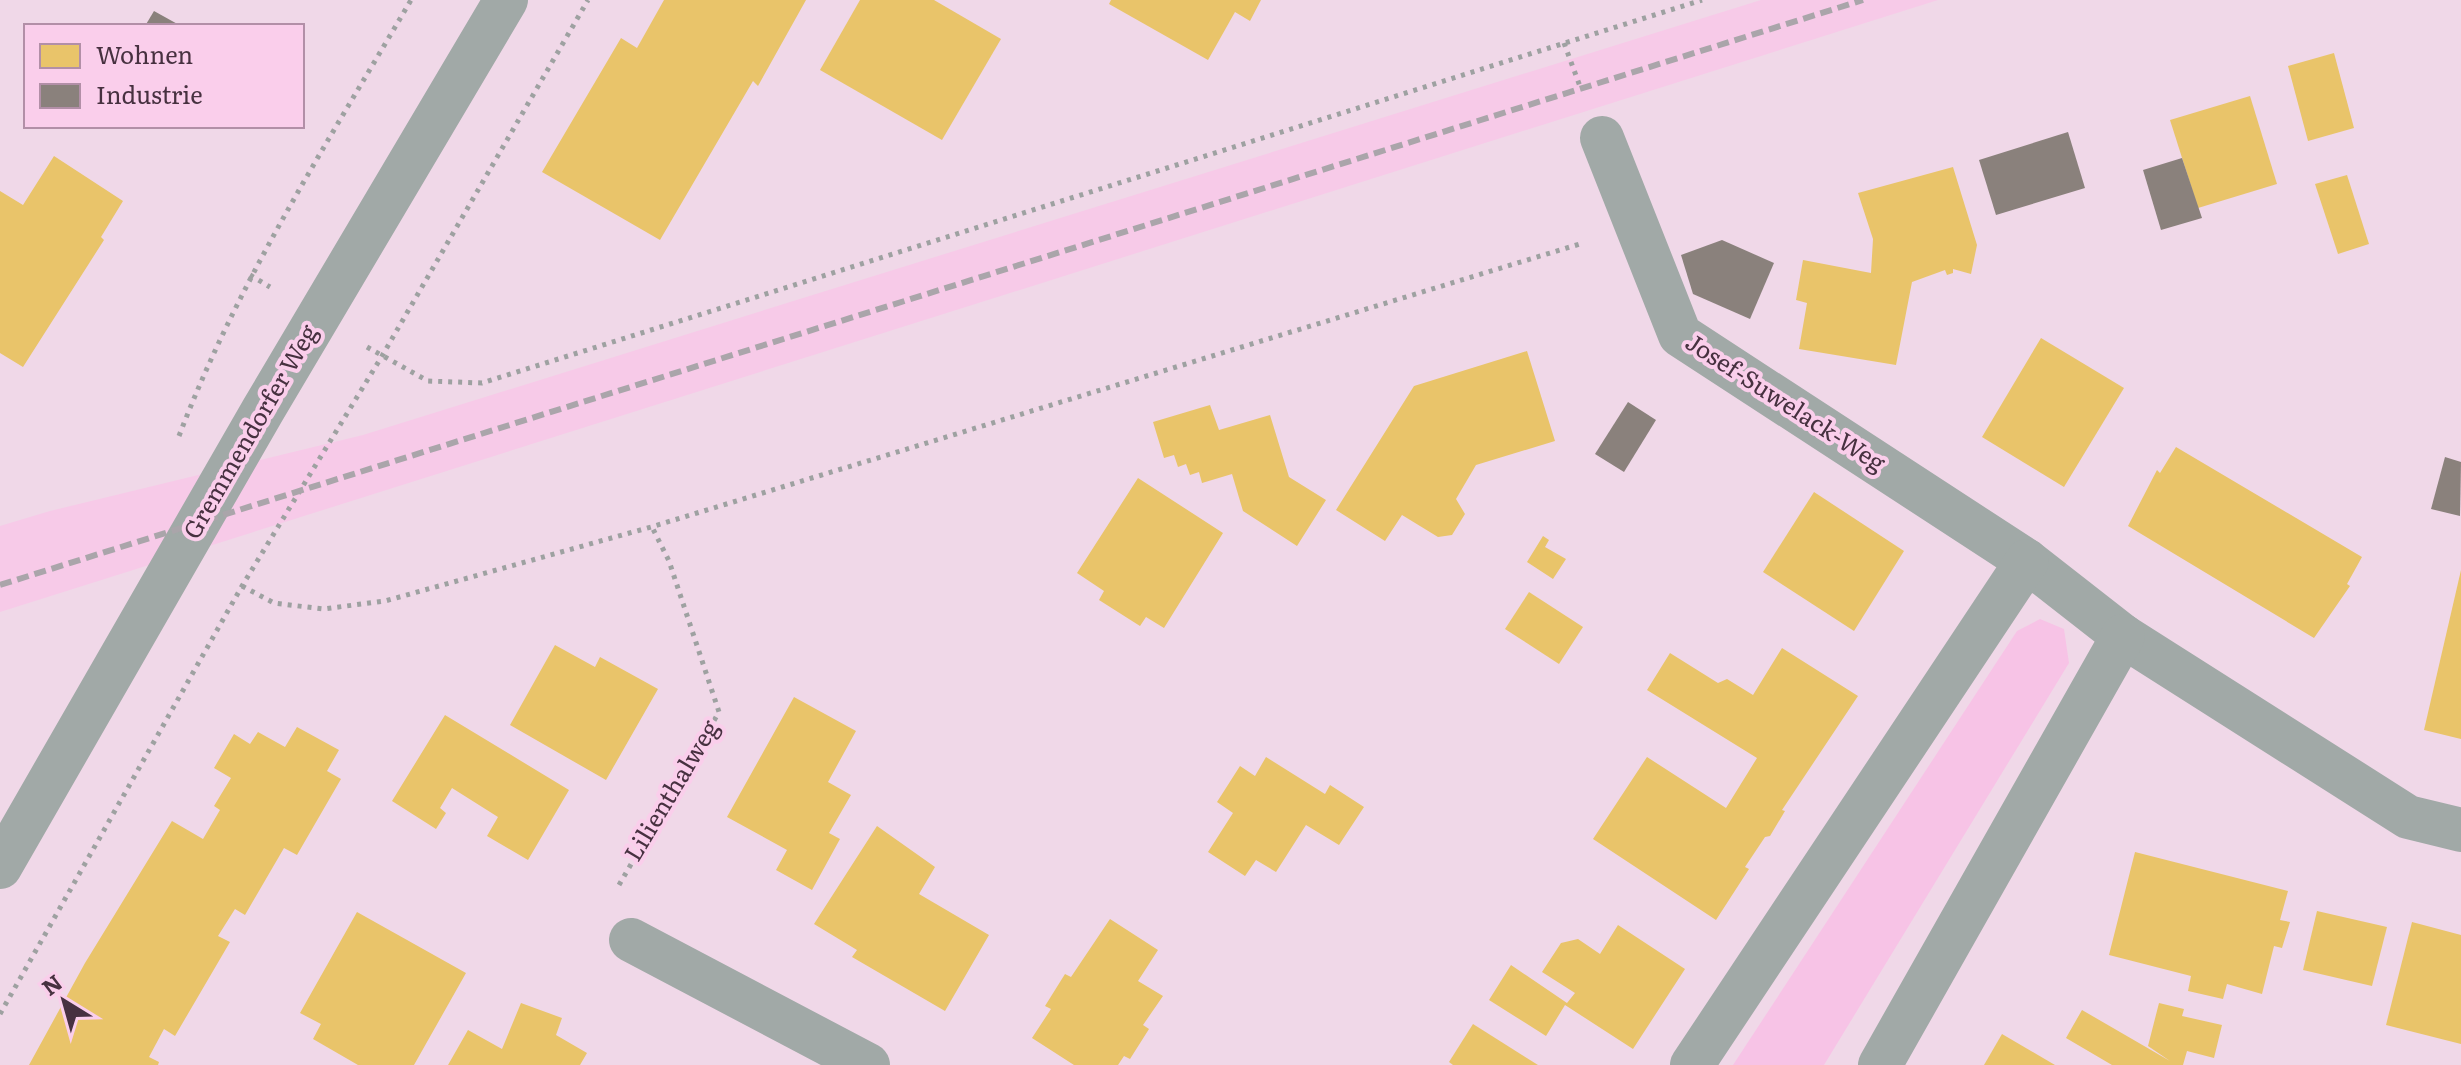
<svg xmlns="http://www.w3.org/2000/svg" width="2461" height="1065" viewBox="0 0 2461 1065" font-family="Literata,serif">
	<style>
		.built { fill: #f7cae8 }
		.green { fill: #f7c3e6 }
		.homes { fill: #e9c46a }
		.industry { fill: #8a817c }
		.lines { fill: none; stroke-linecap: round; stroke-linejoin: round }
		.path { stroke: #9ea1a1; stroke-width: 5; stroke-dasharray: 4 6; stroke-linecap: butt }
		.minor { stroke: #a1a9a7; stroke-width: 44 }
		.tertiary { stroke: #a1a9a7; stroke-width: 44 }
		.rail { stroke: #aaa5aa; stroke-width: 6; stroke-dasharray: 12 6; stroke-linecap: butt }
		.labels { text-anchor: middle; stroke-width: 8; stroke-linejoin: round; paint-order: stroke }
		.street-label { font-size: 24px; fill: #473140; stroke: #faceeb }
	</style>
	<rect width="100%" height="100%" fill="#f0d8e8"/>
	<path class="built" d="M 1761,0 L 1938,0 L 0,612 L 0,526 L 50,511 L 363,435 Z"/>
	<path class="green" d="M 2040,619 L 2064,629 L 2069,663 L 1824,1065 L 1733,1065 L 2017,631 Z"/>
	<g class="homes">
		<path d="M 664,0 L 806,0 L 758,86 L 753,81 L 660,240 L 542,172 L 621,38 L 637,48 Z"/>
		<path d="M 860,0 L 934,0 L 1001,39 L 942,140 L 820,70 Z"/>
		<path d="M 1111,0 L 1261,0 L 1250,21 L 1235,12 L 1208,60 L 1109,4 Z"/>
		<path d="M 2334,53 L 2354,128 L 2308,141 L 2288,66 Z"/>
		<path d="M 2250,96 L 2277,184 L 2198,208 L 2170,120 Z"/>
		<path d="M 54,156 L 123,201 L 101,237 L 104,240 L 23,367 L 0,353 L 0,191 L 23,205 Z"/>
		<path d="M 1953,167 L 1977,245 L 1971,274 L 1953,269 L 1953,273 L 1947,275 L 1945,270 L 1912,282 L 1896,365 L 1799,349 L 1807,303 L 1796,300 L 1803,260 L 1871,273 L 1873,239 L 1858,193 Z"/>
		<path d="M 2347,175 L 2369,244 L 2338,254 L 2315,184 Z"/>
		<path d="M 2041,338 L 2124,388 L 2064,487 L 1982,437 Z"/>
		<path d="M 1527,351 L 1555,441 L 1476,465 L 1456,499 L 1465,514 L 1452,535 L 1438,537 L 1402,515 L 1385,541 L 1336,510 L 1414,386 Z"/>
		<path d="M 1210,405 L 1219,430 L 1270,415 L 1289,477 L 1326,500 L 1297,546 L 1243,511 L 1232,474 L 1202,483 L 1199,472 L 1190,475 L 1186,464 L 1178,467 L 1174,455 L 1164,458 L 1153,422 Z"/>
		<path d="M 2176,447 L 2362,557 L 2347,584 L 2350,586 L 2314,638 L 2128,526 L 2157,470 L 2160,473 Z"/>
		<path d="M 1138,478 L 1223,533 L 1164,628 L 1146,617 L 1140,626 L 1099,600 L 1104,591 L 1077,573 Z"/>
		<path d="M 1814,492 L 1904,551 L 1854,631 L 1763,572 Z"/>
		<path d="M 1543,536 L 1549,540 L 1545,547 L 1566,559 L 1553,579 L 1527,562 Z"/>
		<path d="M 2461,570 L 2461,739 L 2424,730 Z"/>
		<path d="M 1529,592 L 1583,627 L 1559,664 L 1505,629 Z"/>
		<path d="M 555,645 L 595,667 L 600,657 L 658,689 L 606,780 L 510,725 Z"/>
		<path d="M 1782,648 L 1858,696 L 1782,810 L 1785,811 L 1770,836 L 1765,837 L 1745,867 L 1749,869 L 1716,920 L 1593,839 L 1647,757 L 1726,808 L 1757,758 L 1647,690 L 1670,653 L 1718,683 L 1727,679 L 1753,695 Z"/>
		<path d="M 794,697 L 856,731 L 828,782 L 851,795 L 829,833 L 840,839 L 812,890 L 776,870 L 787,850 L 727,817 Z"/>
		<path d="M 445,715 L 569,790 L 528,860 L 487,836 L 498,817 L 452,788 L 440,808 L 446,813 L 436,829 L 392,801 Z"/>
		<path d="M 297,727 L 339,750 L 327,771 L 341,779 L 297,855 L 284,848 L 245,915 L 235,909 L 218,936 L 230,942 L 175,1036 L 164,1029 L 149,1057 L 159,1062 L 158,1065 L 29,1065 L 85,963 L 172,821 L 203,839 L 220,810 L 214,806 L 231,778 L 214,768 L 234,734 L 250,744 L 258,732 L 285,747 Z"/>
		<path d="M 1266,757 L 1325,794 L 1330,785 L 1364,807 L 1339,845 L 1306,825 L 1276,872 L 1256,860 L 1245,876 L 1208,852 L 1233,813 L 1217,802 L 1240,766 L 1255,776 Z"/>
		<path d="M 877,826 L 935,867 L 919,894 L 989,935 L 945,1011 L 852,957 L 857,950 L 814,924 Z"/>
		<path d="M 2135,852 L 2288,891 L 2280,920 L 2290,922 L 2282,948 L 2274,946 L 2262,994 L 2227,984 L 2223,999 L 2188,991 L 2191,976 L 2109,955 Z"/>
		<path d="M 2317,911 L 2387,927 L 2372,986 L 2303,970 Z"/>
		<path d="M 357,912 L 466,973 L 414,1065 L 358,1065 L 313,1039 L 321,1024 L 300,1013 Z"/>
		<path d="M 1110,919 L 1158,950 L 1138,981 L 1163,996 L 1143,1025 L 1149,1029 L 1130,1059 L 1124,1056 L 1118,1065 L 1074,1065 L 1032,1038 L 1051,1009 L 1045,1006 L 1065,974 L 1071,977 Z"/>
		<path d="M 2412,922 L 2461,935 L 2461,1044 L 2386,1025 Z"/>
		<path d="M 1618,925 L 1685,969 L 1633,1049 L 1565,1005 L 1546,1036 L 1489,1000 L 1511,965 L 1567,1003 L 1575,993 L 1542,972 L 1561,943 L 1578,939 L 1600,954 Z"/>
		<path d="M 521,1003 L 562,1018 L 556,1035 L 587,1053 L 580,1065 L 448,1065 L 468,1030 L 502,1049 Z"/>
		<path d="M 2159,1003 L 2184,1009 L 2182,1016 L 2222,1025 L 2214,1058 L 2187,1051 L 2183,1065 L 2112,1065 L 2066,1038 L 2082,1010 L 2170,1061 L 2148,1046 Z"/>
		<path d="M 1473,1024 L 1538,1065 L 1453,1065 L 1449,1062 Z"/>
		<path d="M 2002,1034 L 2055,1065 L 1984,1065 Z"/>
	</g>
	<g class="industry">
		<path d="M 154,11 L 181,26 L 145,26 Z"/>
		<path d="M 2068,132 L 2085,188 L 1996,215 L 1979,160 Z"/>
		<path d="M 2182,158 L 2202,218 L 2161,230 L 2143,170 Z"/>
		<path d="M 1722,240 L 1774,263 L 1750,319 L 1693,294 L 1681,255 Z"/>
		<path d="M 1628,402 L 1656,420 L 1624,472 L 1595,454 Z"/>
		<path d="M 2445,457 L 2461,462 L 2460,516 L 2431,509 Z"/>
	</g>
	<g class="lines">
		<g class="path">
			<path d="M 1564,43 L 1581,89"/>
			<path d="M 250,275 L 270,287"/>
			<path d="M 367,347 L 428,381 L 482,383 L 1702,0"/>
			<path d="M 179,436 C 238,281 328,142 411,0"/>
			<path d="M 242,586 L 274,603 L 323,609 L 385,601 L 651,527 L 1583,243"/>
			<path d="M 619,885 L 719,712 L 669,561 L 652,527"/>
			<path d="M 0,1014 L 242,586 L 382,356 L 588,0"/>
		</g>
		<g class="minor">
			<path d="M 1602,138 L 1680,335 L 2027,561 L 2123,636 L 2408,817 L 2461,830"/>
			<path d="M 631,940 L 868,1065"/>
			<path d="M 1692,1065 L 2027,561"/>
			<path d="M 1880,1065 L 2123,636"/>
		</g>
		<path class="tertiary" d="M 0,867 L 263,410 L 506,0"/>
		<path class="rail" d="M 0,585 L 1863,0"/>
	</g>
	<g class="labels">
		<g class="street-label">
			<text transform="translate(1785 403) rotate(33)" y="8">Josef-Suwelack-Weg</text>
			<text transform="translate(251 432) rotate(-60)" y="8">Gremmendorfer Weg</text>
			<text transform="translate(672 791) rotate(-59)" y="8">Lilienthalweg</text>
		</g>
	</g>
	<rect x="24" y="24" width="280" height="104" fill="#faceeb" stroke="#b28fa7" stroke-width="2"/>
	<rect x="40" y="44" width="40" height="24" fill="#e9c46a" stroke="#b28fa7" stroke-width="2"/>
	<text x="96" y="64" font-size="24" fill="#473140">Wohnen</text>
	<rect x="40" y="84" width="40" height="24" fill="#8a817c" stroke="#b28fa7" stroke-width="2"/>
	<text x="96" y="104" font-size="24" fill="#473140">Industrie</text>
	<g transform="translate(64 1001) rotate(323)" stroke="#faceeb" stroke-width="6" paint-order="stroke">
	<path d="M0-6L14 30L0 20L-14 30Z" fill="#473140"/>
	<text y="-12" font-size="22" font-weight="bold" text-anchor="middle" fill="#473140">N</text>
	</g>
</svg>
